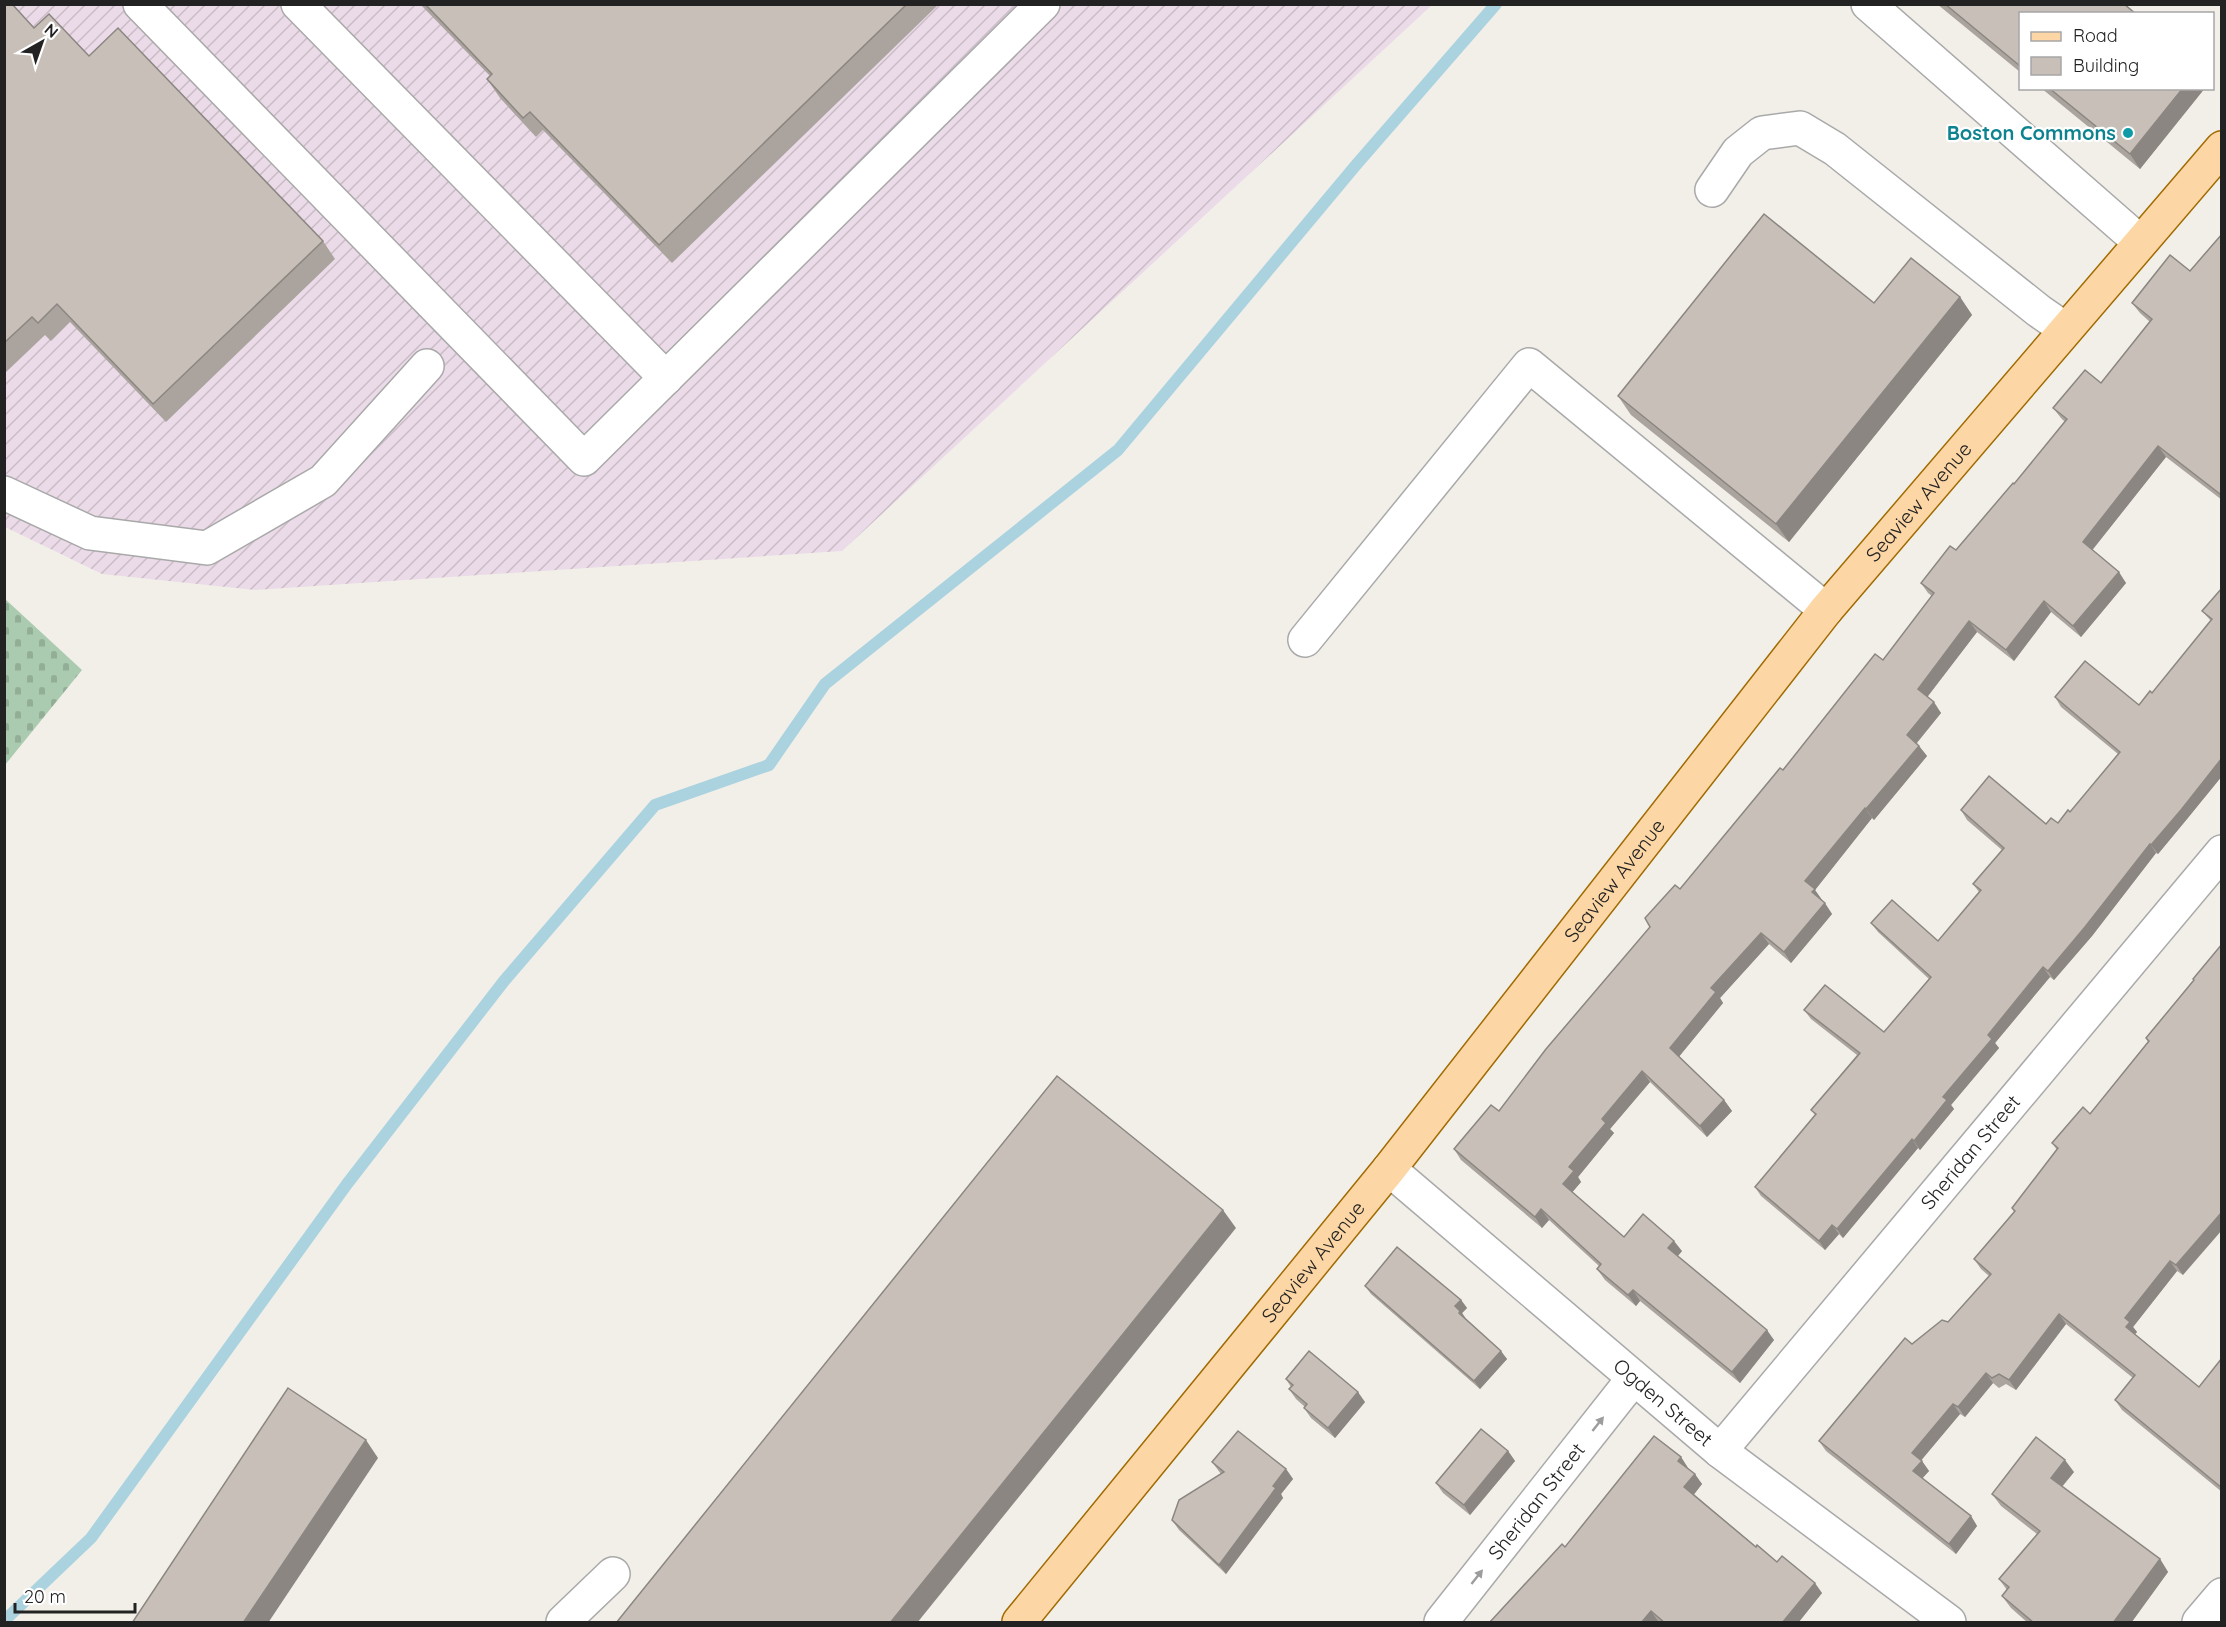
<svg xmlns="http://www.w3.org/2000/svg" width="2226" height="1627" viewBox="0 0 2226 1627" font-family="Quicksand,sans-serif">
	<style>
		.industrial { fill: url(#industrial-furrows) }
		.cemetery { fill: url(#cemetery-stones) }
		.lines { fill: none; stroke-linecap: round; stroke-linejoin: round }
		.stream { stroke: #aad3df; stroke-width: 12 }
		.minor-casing { stroke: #a9a9a9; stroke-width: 36 }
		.major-casing { stroke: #a06b00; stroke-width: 36 }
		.minor { stroke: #fff; stroke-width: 33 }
		.major { stroke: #fcd6a4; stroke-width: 33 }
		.wall { fill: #aba49e }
		.shaded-wall { fill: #8b8681 }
		.building { fill: #c7bfb8; stroke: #8b8681; stroke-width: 1.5 }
		.oneway { fill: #9c9c9c }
		.culture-dot { fill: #0f9aa8; stroke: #fff; stroke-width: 2 }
		.labels { text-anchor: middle; stroke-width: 4.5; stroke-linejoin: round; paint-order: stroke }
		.culture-label { font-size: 20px; font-weight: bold; fill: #0d838f; stroke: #fff; text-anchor: end }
		.street-label { font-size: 20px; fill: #222; stroke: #fff }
	</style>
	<defs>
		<pattern id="industrial-furrows" width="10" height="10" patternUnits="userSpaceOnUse" patternTransform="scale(1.5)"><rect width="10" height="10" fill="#ebdbe8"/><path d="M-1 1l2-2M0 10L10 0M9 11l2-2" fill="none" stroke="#c9bcc7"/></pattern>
		<pattern id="cemetery-stones" width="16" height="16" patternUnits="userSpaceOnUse" patternTransform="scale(1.5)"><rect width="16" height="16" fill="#aacbaf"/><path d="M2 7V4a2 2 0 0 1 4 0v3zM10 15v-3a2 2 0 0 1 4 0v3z" fill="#92ae96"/></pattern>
	</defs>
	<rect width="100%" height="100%" fill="#f2efe9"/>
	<path class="industrial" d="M 4,5 L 1432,5 L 842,551 L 255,590 L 102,574 L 5,527 Z"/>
	<path class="cemetery" d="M 4,598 L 82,670 L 5,765 L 4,765 Z"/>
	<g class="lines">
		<path class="stream" d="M 4,1621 L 91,1538 L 347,1184 L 504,981 L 655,805 L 769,765 L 825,684 L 1118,450 L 1356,165 L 1496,4"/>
		<defs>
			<g id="minor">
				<path d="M 140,4 L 584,459 L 1043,4"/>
				<path d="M 298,4 L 666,378"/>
				<path d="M 1868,4 L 2140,242"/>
				<path d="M 1712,190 L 1738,152 L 1762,133 L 1800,128 L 1835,149 L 2039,311 L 2065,329"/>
				<path d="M 4,493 L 90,533 L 207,548 L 323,481 L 427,366"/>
				<path d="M 1305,640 L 1529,365 L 1826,610"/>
				<path id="s1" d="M 1389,1169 L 1720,1451 L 1949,1622"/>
				<path id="s2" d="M 1720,1451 L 2222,852"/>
				<path d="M 563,1622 L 613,1574"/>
				<path id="s3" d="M 1441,1622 L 1633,1379"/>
				<path d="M 2199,1622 L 2222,1595"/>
			</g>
			<g id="major">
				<path id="s4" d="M 1019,1622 L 1389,1169 L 1826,610 L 2222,148"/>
			</g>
		</defs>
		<use href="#minor" class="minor-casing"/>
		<use href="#major" class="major-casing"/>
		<use href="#minor" class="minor"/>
		<use href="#major" class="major"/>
	</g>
	<g class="wall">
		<path d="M 4,4 L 34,28 L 89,56 L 323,241 L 335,259 L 166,422 L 70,322 L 51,341 L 45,335 L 4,374 Z"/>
		<path d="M 420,4 L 939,4 L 672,263 L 543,130 L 536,137 L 500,98 L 487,79 L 490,76 Z"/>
		<path d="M 1937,4 L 2124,4 L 2020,14 L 2020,72 Z"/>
		<path d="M 2041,88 L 2205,88 L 2140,169 Z"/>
		<path d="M 2222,234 L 2222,500 L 2166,457 L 2092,550 L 2126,583 L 2081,637 L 2051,612 L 2014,661 L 1977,632 L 1927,697 L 1941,713 L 1917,743 L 1919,746 L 1927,756 L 1874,820 L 1872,818 L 1815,890 L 1822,900 L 1832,914 L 1791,963 L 1769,944 L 1720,998 L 1723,1003 L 1679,1056 L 1724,1100 L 1732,1111 L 1707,1137 L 1650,1082 L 1610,1129 L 1614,1133 L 1578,1177 L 1581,1182 L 1572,1192 L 1624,1237 L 1682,1251 L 1678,1256 L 1774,1340 L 1740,1383 L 1640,1301 L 1636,1306 L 1605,1280 L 1597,1269 L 1599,1266 L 1549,1220 L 1542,1228 L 1461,1160 L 1454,1149 L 1499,1111 L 1650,927 L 1680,889 L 1783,770 L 1883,660 L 1932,596 L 1928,593 L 1921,583 L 1956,550 L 2014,484 L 2065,422 L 2061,418 L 2053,408 L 2101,383 L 2150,322 L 2140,313 L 2132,303 L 2190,271 Z"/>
		<path d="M 1960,297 L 1972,315 L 1789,542 L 1631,415 L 1618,396 L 1874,303 Z"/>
		<path d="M 2222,588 L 2222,776 L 2187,819 L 2158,854 L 2156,853 L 2092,936 L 2054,980 L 2050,977 L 1995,1043 L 1999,1048 L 1951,1105 L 1954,1109 L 1920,1150 L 1918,1148 L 1843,1238 L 1839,1234 L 1825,1250 L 1761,1196 L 1755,1187 L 1815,1115 L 1811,1110 L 1857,1055 L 1811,1019 L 1804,1010 L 1884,1032 L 1929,979 L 1878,932 L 1871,923 L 1938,941 L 1979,892 L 1973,884 L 2002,850 L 1967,820 L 1961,810 L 2046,824 L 2058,823 L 2070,812 L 2118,754 L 2061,707 L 2055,697 L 2139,705 L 2152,693 L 2211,621 L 2202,611 Z"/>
		<path d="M 2222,944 L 2183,1275 L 2177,1271 L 2133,1327 L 2137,1332 L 2135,1334 L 2199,1387 L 2222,1358 L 2222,1492 L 2122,1410 L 2115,1400 L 2133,1378 L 2066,1324 L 2016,1390 L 2006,1384 L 1999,1388 L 1993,1383 L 1965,1417 L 1960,1414 L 1921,1460 L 1929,1471 L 1922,1478 L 1971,1516 L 1977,1526 L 1956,1554 L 1826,1451 L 1819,1441 L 1912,1344 L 1948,1322 L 1989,1276 L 1981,1269 L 1974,1259 L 2014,1212 L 2012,1208 L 2057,1150 L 2052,1143 L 2090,1114 L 2148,1042 L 2146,1038 L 2194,980 Z"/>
		<path d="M 1365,1286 L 1461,1300 L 1467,1308 L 1462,1313 L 1466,1319 L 1507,1359 L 1480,1389 L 1371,1294 Z"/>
		<path d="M 1286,1379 L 1365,1402 L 1335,1438 L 1311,1418 L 1304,1408 L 1305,1407 L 1296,1399 L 1289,1389 L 1291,1387 Z"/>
		<path d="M 1508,1451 L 1515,1461 L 1470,1515 L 1443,1493 L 1436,1483 Z"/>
		<path d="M 1681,1457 L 1688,1468 L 1702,1484 L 1694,1494 L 1756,1547 L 1822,1593 L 1798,1623 L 1660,1623 L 1565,1547 Z"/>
		<path d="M 1212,1462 L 1286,1469 L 1293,1479 L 1281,1494 L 1283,1498 L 1226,1574 L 1179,1530 L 1172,1520 L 1221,1474 Z"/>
		<path d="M 2074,1472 L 2062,1487 L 2160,1559 L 2168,1572 L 2131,1623 L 2028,1623 L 2011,1608 L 2002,1596 L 2007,1590 L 1999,1579 L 2037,1534 L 2001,1506 L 1992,1494 Z"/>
	</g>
	<g class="shaded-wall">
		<path d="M 2183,88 L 2205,88 L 2140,169 L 2130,154 Z"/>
		<path d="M 1960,297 L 1972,315 L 1789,542 L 1776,524 Z"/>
		<path d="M 2158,446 L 2166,457 L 2090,553 L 2083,542 Z"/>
		<path d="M 2119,572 L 2126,583 L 2081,637 L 2073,626 Z"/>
		<path d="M 2044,601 L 2051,612 L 2014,661 L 2006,650 Z"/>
		<path d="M 1969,621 L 1977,632 L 1925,700 L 1918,689 Z"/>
		<path d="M 1934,702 L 1941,713 L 1914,746 L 1907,735 Z"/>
		<path d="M 1919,746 L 1927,756 L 1874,820 L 1866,809 Z"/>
		<path d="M 2222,758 L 2222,776 L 2187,819 L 2158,854 L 2151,845 Z"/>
		<path d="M 1865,808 L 1872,818 L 1815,890 L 1822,900 L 1820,903 L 1805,881 Z"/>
		<path d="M 2150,844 L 2156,853 L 2092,936 L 2054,980 L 2048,971 Z"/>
		<path d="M 1825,903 L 1832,914 L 1791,963 L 1784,952 Z"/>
		<path d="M 1761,933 L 1769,944 L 1720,998 L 1723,1003 L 1678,1058 L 1670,1048 L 1711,988 Z"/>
		<path d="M 2043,967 L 2050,977 L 1995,1043 L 1999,1048 L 1951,1105 L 1954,1109 L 1920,1150 L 1914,1141 L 1943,1097 L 1988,1035 Z"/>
		<path d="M 1642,1071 L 1650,1082 L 1610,1129 L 1614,1133 L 1578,1177 L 1581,1182 L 1570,1195 L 1563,1184 L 1569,1167 L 1602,1119 Z"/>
		<path d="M 1724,1100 L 1732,1111 L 1707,1137 L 1700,1126 Z"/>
		<path d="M 1912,1139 L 1918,1148 L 1843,1238 L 1837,1229 Z"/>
		<path d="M 1541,1209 L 1549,1220 L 1542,1228 L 1535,1217 Z"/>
		<path d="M 1223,1210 L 1236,1228 L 917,1623 L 890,1623 Z"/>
		<path d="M 2222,1212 L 2222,1230 L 2183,1275 L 2176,1265 Z"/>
		<path d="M 1832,1225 L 1839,1234 L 1825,1250 L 1819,1241 Z"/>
		<path d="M 1674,1241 L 1682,1251 L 1675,1259 L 1668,1248 Z"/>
		<path d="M 2170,1261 L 2177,1271 L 2133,1327 L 2137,1332 L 2133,1336 L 2126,1327 L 2125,1318 Z"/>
		<path d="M 1633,1290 L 1640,1301 L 1636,1306 L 1628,1295 Z"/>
		<path d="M 1461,1300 L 1467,1308 L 1462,1313 L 1466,1319 L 1459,1313 L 1455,1306 Z"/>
		<path d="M 2059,1314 L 2066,1324 L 2016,1390 L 2009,1380 Z"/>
		<path d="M 1767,1330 L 1774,1340 L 1740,1383 L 1732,1372 Z"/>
		<path d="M 1501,1351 L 1507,1359 L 1480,1389 L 1474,1381 Z"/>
		<path d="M 1986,1373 L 1993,1383 L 1965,1417 L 1958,1407 Z"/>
		<path d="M 1358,1392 L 1365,1402 L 1335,1438 L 1328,1428 Z"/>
		<path d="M 1953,1404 L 1960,1414 L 1919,1463 L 1912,1453 Z"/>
		<path d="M 366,1440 L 378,1458 L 268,1623 L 243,1623 Z"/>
		<path d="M 1508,1451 L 1515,1461 L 1470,1515 L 1464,1505 Z"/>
		<path d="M 1681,1457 L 1688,1468 L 1678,1461 Z"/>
		<path d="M 2065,1460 L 2074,1472 L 2059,1490 L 2051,1478 Z"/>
		<path d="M 1922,1461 L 1929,1471 L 1920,1481 L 1913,1471 Z"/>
		<path d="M 1286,1469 L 1293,1479 L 1281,1494 L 1283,1498 L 1226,1574 L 1219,1565 L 1273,1486 Z"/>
		<path d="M 1695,1474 L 1702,1484 L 1692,1497 L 1684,1487 Z"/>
		<path d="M 1971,1516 L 1977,1526 L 1956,1554 L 1949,1544 Z"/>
		<path d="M 2160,1559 L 2168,1572 L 2131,1623 L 2113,1623 Z"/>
		<path d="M 1815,1583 L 1822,1593 L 1798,1623 L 1782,1623 Z"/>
		<path d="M 1651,1611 L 1658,1621 L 1657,1623 L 1641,1623 Z"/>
	</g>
	<g class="building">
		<path d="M 4,4 L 12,4 L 34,28 L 49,14 L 89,56 L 118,28 L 323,241 L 153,404 L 57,304 L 38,323 L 32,317 L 4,343 Z"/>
		<path d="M 425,4 L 907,4 L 659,245 L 530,112 L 523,118 L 487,79 L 492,74 Z"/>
		<path d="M 1945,4 L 2124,4 L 2136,14 L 2020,14 L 2020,66 Z"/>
		<path d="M 2049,88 L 2183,88 L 2130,154 Z"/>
		<path d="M 1764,214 L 1874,303 L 1911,258 L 1960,297 L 1776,524 L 1618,396 Z"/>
		<path d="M 2222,234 L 2222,491 L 2220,494 L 2158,446 L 2083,542 L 2119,572 L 2073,626 L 2044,601 L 2006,650 L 1969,621 L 1918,689 L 1934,702 L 1907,735 L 1919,746 L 1866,809 L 1865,808 L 1805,881 L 1815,889 L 1812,892 L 1825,903 L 1784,952 L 1761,933 L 1711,988 L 1716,992 L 1670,1048 L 1724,1100 L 1700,1126 L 1642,1071 L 1602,1119 L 1606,1123 L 1569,1167 L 1574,1171 L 1563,1184 L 1624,1237 L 1643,1214 L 1674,1241 L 1668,1248 L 1767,1330 L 1732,1372 L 1633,1290 L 1628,1295 L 1597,1269 L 1601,1264 L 1541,1209 L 1535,1217 L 1454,1149 L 1491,1105 L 1499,1111 L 1546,1049 L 1650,927 L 1645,918 L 1675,885 L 1680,889 L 1780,768 L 1783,770 L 1875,654 L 1883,660 L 1934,593 L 1921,583 L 1950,546 L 1956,550 L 2013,483 L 2014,484 L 2067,419 L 2053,408 L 2085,370 L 2101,383 L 2152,319 L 2132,303 L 2170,255 L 2190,271 Z"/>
		<path d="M 2222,588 L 2222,758 L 2181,810 L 2151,845 L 2150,844 L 2085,927 L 2048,971 L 2043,967 L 1988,1035 L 1992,1039 L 1943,1097 L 1947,1100 L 1914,1141 L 1912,1139 L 1837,1229 L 1832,1225 L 1819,1241 L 1755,1187 L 1816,1114 L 1811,1110 L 1860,1053 L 1804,1010 L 1825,985 L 1884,1032 L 1931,977 L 1871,923 L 1892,900 L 1938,941 L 1981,890 L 1973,884 L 2004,848 L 1961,810 L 1989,776 L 2046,824 L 2051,818 L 2058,823 L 2068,810 L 2070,812 L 2120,752 L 2055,697 L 2085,661 L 2139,705 L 2150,691 L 2152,693 L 2212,619 L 2202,611 Z"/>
		<path d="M 2222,944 L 2222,1212 L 2176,1265 L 2170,1261 L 2125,1318 L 2130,1322 L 2126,1327 L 2199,1387 L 2222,1358 L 2222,1488 L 2115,1400 L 2135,1375 L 2059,1314 L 2009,1380 L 1999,1374 L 1992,1378 L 1986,1373 L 1958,1407 L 1953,1404 L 1912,1453 L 1922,1461 L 1913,1471 L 1971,1516 L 1949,1544 L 1819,1441 L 1905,1338 L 1912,1344 L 1942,1320 L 1948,1322 L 1991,1274 L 1974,1259 L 2015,1211 L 2012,1208 L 2058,1148 L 2052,1143 L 2083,1107 L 2090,1114 L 2149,1041 L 2146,1038 L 2194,980 L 2193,979 Z"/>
		<path d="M 1057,1076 L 1223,1210 L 890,1623 L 616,1623 Z"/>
		<path d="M 1397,1247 L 1461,1300 L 1455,1306 L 1460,1311 L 1459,1313 L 1501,1351 L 1474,1381 L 1365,1286 Z"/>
		<path d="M 1309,1351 L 1358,1392 L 1328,1428 L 1304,1408 L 1307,1404 L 1289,1389 L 1293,1385 L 1286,1379 Z"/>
		<path d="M 288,1388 L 366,1440 L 243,1623 L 132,1623 Z"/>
		<path d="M 1481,1429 L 1508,1451 L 1464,1505 L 1436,1483 Z"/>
		<path d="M 1238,1431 L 1286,1469 L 1273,1486 L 1276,1488 L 1219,1565 L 1172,1520 L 1179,1500 L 1224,1472 L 1212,1462 Z"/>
		<path d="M 1654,1436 L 1681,1457 L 1678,1461 L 1695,1474 L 1684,1487 L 1756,1547 L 1757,1545 L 1777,1562 L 1782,1556 L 1815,1583 L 1782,1623 L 1665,1623 L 1651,1611 L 1641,1623 L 1489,1623 L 1562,1544 L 1565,1547 Z"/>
		<path d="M 2036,1437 L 2065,1460 L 2051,1478 L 2160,1559 L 2113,1623 L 2034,1623 L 2002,1596 L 2009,1587 L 1999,1579 L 2040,1531 L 1992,1494 Z"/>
	</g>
	<defs><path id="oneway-solid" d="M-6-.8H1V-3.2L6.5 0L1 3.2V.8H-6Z" transform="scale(1.5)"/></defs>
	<g class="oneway">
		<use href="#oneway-solid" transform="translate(1598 1424) rotate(-52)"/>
		<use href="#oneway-solid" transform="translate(1477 1577) rotate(-52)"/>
	</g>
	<circle class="culture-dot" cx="2128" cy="133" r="6"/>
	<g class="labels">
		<g class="culture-label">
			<text x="2116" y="140">Boston Commons</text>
		</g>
		<g class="street-label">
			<text dy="7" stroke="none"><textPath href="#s4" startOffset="1437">Seaview Avenue</textPath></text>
			<text dy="7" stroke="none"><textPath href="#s4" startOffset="951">Seaview Avenue</textPath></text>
			<text dy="7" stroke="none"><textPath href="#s2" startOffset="390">Sheridan Street</textPath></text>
			<text dy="7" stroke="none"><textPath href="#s4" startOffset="465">Seaview Avenue</textPath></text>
			<text dy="7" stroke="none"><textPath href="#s1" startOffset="360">Ogden Street</textPath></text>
			<text dy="7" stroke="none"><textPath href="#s3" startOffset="154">Sheridan Street</textPath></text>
		</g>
	</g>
	<rect width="2226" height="1627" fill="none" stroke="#222222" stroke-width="12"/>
	<rect x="2019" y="12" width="195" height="78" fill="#ffffff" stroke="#a7a7a7" stroke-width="1.5"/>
	<rect x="2031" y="32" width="30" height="9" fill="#fcd6a4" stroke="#a7a7a7" stroke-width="1.5"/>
	<text x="2073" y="42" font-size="18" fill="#222222">Road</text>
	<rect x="2031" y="57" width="30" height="18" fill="#c7bfb8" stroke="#a7a7a7" stroke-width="1.5"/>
	<text x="2073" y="72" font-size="18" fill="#222222">Building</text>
	<g transform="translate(42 42) rotate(40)" stroke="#ffffff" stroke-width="4.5" paint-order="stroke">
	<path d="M0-4.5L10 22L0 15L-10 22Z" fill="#222222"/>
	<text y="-9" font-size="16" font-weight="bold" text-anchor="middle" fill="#222222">N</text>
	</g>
	<path d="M15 1603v9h120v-9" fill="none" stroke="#222222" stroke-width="3"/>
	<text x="24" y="1603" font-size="18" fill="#222222" stroke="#ffffff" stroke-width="4.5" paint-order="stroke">20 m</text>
</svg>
